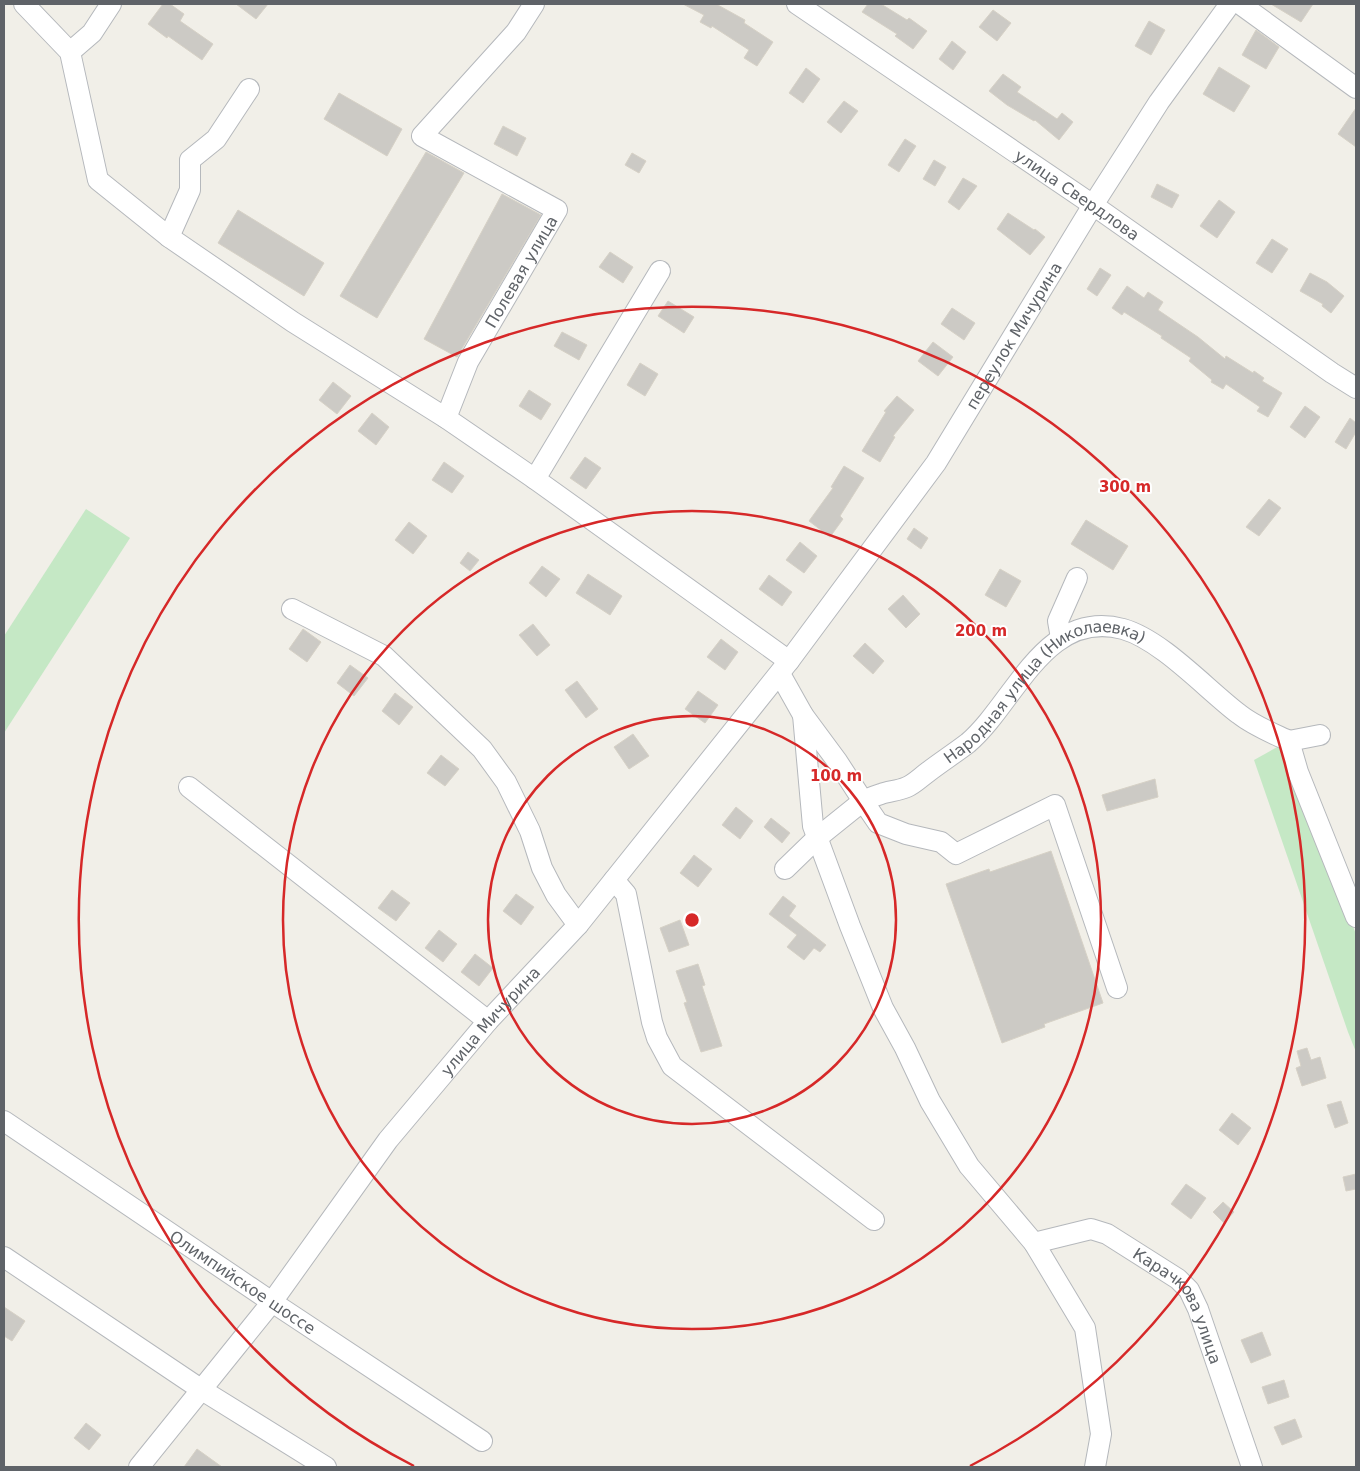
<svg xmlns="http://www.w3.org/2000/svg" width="1360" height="1471" viewBox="0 0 1360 1471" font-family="'DejaVu Sans',sans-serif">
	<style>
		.green { fill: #c5e8c5 }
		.building { fill: #cccac5; stroke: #d6d1c6 }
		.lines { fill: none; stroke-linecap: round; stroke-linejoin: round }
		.minor-casing { stroke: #b5b8bc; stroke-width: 22 }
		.minor { stroke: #fff; stroke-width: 20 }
		.ring { fill: none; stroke: #d62828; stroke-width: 2.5 }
		.labels { text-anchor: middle; stroke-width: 4; stroke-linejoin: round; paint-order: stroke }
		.street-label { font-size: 16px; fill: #5f6368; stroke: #fff }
		.centre { fill: #d62828; stroke: #fff; stroke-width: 2.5 }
		.ring-label { font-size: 15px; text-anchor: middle; font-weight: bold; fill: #d62828; stroke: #fff; stroke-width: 4; stroke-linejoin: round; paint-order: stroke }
	</style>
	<rect width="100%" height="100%" fill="#f1efe8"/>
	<g class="green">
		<path d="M 86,509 L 130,538 L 4,733 L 4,636 Z"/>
		<path d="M 1279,746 L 1356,934 L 1356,1052 L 1348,1032 L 1254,760 Z"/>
	</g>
	<g class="building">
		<path d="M 163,4 L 170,4 L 184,14 L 180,21 L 213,44 L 202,60 L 168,36 L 167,38 L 148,24 Z"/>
		<path d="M 236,4 L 268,4 L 256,19 Z"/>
		<path d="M 683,4 L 716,4 L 745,20 L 744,23 L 773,42 L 757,66 L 744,58 L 749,50 L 712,26 L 711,28 L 700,22 L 704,15 Z"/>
		<path d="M 868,4 L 881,4 L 907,20 L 909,18 L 927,31 L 913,49 L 895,36 L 897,34 L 862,12 Z"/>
		<path d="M 1271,4 L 1313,4 L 1301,22 Z"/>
		<path d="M 993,10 L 1011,23 L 997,41 L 979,27 Z"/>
		<path d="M 1149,21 L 1165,30 L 1151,55 L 1135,46 Z"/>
		<path d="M 1256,30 L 1279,47 L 1266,69 L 1242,55 Z"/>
		<path d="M 952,41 L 966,52 L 953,70 L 939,59 Z"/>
		<path d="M 1219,67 L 1250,86 L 1234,112 L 1203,94 Z"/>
		<path d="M 806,68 L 820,79 L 803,103 L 789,93 Z"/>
		<path d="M 1003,74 L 1021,87 L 1017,92 L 1057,119 L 1062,113 L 1073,122 L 1059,140 L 1035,120 L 1034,121 L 1007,105 L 989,91 Z"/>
		<path d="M 339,93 L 402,129 L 387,156 L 324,119 Z"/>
		<path d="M 844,101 L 858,111 L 841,133 L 827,122 Z"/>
		<path d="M 1356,108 L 1356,147 L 1338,134 Z"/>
		<path d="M 503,126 L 526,138 L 517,156 L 494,144 Z"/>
		<path d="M 905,139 L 916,146 L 899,172 L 888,165 Z"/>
		<path d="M 426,152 L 464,173 L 377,318 L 340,296 Z"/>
		<path d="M 632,153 L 646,161 L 639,173 L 625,165 Z"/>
		<path d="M 934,160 L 946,167 L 935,186 L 923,179 Z"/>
		<path d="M 963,178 L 977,186 L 959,210 L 948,202 Z"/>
		<path d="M 1157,184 L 1179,195 L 1172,208 L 1151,197 Z"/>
		<path d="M 502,194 L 541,215 L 457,357 L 424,339 Z"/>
		<path d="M 1219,200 L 1235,212 L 1217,238 L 1200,226 Z"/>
		<path d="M 238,210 L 324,263 L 304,296 L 218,243 Z"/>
		<path d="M 1008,213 L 1034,230 L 1035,229 L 1045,237 L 1030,255 L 997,229 Z"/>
		<path d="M 1272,239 L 1288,249 L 1272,273 L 1256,263 Z"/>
		<path d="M 610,252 L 633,267 L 623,283 L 599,267 Z"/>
		<path d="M 1100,268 L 1111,275 L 1097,296 L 1087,289 Z"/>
		<path d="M 1310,273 L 1327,282 L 1344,296 L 1331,313 L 1322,306 L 1323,304 L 1300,291 Z"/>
		<path d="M 1127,286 L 1144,298 L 1148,292 L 1163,302 L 1158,310 L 1198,337 L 1225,359 L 1226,356 L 1253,373 L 1254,371 L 1264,378 L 1262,381 L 1282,393 L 1268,417 L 1257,411 L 1260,407 L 1226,384 L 1223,389 L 1211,382 L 1212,380 L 1189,361 L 1191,358 L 1161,338 L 1162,336 L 1124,312 L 1122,315 L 1112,308 Z"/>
		<path d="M 668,301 L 694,317 L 684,333 L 658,316 Z"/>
		<path d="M 952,308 L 975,323 L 964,340 L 941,324 Z"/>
		<path d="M 562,332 L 587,345 L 579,360 L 554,346 Z"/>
		<path d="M 933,342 L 953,357 L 938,376 L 918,361 Z"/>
		<path d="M 640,363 L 658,374 L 645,396 L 627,385 Z"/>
		<path d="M 333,382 L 351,396 L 337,414 L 319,400 Z"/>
		<path d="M 529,390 L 551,404 L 541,420 L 519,406 Z"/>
		<path d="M 897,396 L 914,410 L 893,436 L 895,437 L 880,462 L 862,451 L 886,412 L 884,411 Z"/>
		<path d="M 1305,406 L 1320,417 L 1305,438 L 1290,427 Z"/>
		<path d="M 372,413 L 389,427 L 376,445 L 358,431 Z"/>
		<path d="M 1350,418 L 1356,423 L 1356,432 L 1346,449 L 1335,442 Z"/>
		<path d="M 585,457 L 601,468 L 586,489 L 570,478 Z"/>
		<path d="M 444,462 L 464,476 L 452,493 L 432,480 Z"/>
		<path d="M 844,466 L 864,478 L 840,516 L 843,519 L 830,537 L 809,521 L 833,488 L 831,487 Z"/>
		<path d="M 1269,499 L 1281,508 L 1259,536 L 1246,527 Z"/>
		<path d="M 1086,520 L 1128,546 L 1113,570 L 1071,544 Z"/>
		<path d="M 409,522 L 427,536 L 413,554 L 395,540 Z"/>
		<path d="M 914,528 L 928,538 L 921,549 L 907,539 Z"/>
		<path d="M 800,542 L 817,556 L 804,573 L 786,560 Z"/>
		<path d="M 468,552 L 479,560 L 470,571 L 460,563 Z"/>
		<path d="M 542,566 L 560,579 L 546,597 L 529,583 Z"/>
		<path d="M 1000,569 L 1021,581 L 1006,607 L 985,595 Z"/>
		<path d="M 588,574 L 622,596 L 610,615 L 576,593 Z"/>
		<path d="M 769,575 L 792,592 L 782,606 L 759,589 Z"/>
		<path d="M 903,595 L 920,614 L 906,628 L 888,609 Z"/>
		<path d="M 533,624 L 550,645 L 537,656 L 519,635 Z"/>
		<path d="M 303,629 L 321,642 L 307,662 L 289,649 Z"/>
		<path d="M 721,639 L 738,652 L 725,670 L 707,657 Z"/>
		<path d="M 865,643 L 884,661 L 873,674 L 853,656 Z"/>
		<path d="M 350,665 L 368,678 L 354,696 L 337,683 Z"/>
		<path d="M 577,681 L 598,709 L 586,718 L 565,690 Z"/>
		<path d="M 698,691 L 718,705 L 705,723 L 685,709 Z"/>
		<path d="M 395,693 L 413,707 L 399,725 L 382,711 Z"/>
		<path d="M 633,734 L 649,756 L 629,769 L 614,747 Z"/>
		<path d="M 441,755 L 459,769 L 445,786 L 427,773 Z"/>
		<path d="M 1155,779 L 1158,797 L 1107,811 L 1102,795 Z"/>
		<path d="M 736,807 L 753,821 L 740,839 L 722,825 Z"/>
		<path d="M 771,818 L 790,833 L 782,843 L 764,827 Z"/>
		<path d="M 1051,851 L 1103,1003 L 1044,1024 L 1045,1027 L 1002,1043 L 946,884 L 989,869 L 990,872 Z"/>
		<path d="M 694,855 L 712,869 L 698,887 L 680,873 Z"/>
		<path d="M 392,890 L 410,903 L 396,921 L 378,908 Z"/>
		<path d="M 516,894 L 534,907 L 521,925 L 503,911 Z"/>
		<path d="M 783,896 L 796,906 L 789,916 L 826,945 L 820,952 L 814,948 L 804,960 L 787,947 L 797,935 L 769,914 Z"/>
		<path d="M 680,920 L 689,945 L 669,952 L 660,928 Z"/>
		<path d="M 439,930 L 457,944 L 443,962 L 425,948 Z"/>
		<path d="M 475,954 L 493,968 L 479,986 L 461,972 Z"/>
		<path d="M 698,964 L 705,985 L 702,986 L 722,1046 L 701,1052 L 684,1003 L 687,1002 L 676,971 Z"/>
		<path d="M 1307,1048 L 1311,1060 L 1320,1057 L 1326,1078 L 1302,1086 L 1296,1068 L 1301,1066 L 1297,1051 Z"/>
		<path d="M 1341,1101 L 1348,1123 L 1335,1128 L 1327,1105 Z"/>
		<path d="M 1232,1113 L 1251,1128 L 1238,1145 L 1219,1130 Z"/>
		<path d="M 1356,1174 L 1356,1189 L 1346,1191 L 1343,1177 Z"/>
		<path d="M 1186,1184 L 1206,1198 L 1191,1219 L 1171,1204 Z"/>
		<path d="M 1223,1202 L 1234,1212 L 1224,1223 L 1213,1212 Z"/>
		<path d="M 4,1307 L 25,1321 L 12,1341 L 4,1336 Z"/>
		<path d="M 1262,1332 L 1271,1355 L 1251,1363 L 1241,1340 Z"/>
		<path d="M 1284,1380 L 1289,1397 L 1268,1404 L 1262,1387 Z"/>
		<path d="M 1295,1419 L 1302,1437 L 1282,1445 L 1274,1427 Z"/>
		<path d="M 86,1423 L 101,1435 L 89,1450 L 74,1438 Z"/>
		<path d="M 197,1449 L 222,1467 L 184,1467 Z"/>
	</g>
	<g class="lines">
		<defs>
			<g id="minor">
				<path d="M 24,4 L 70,52 L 98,180 L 169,237 L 293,322 L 446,418 L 535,479 L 789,661"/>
				<path id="s1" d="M 797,4 L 1093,205 L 1332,373 L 1356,388"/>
				<path d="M 1240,4 L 1356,88"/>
				<path d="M 70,52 L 92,33 L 111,4"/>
				<path d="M 169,237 L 190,190 L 190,160 L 216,139 L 249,89"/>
				<path id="s2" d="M 446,418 L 468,362 L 557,210 L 422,136 L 516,32 L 534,4"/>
				<path d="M 535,479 L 660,271"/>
				<path d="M 292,609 L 384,656 L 482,749 L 506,782 L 530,831 L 542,868 L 556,895 L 578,925"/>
				<path d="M 1061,638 L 1058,621 L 1077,578"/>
				<path id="s3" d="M 780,674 L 803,715 L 837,761 L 863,801 C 869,798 875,796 881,794 C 889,791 898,791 907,787 C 914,784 921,777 928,772 C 941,762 955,753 968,743 C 1015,703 1045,608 1123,629 C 1162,640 1206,689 1239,714 C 1254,726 1272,733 1289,741 L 1298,772 L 1356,917"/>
				<path d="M 803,715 L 813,826 L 850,926 L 883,1008 L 905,1048 L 930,1101 L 969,1166 L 1034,1243 L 1085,1328 L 1101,1434 L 1095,1467"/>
				<path d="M 1289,741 L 1320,735"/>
				<path d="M 189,787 L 488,1021"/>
				<path d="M 785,869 L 817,838 L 863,801 L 878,823 L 906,834 L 941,842 L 956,854 L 1055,805 L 1117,988"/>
				<path d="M 614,880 L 626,894 L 652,1022 L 657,1038 L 672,1066 L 874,1220"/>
				<path id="s4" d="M 4,1121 L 272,1302 L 482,1441"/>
				<path id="s5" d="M 1034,1243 L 1091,1229 L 1107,1234 L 1178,1279 L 1189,1290 L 1198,1309 L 1252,1467"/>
				<path d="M 4,1257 L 202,1390 L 326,1467"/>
				<path id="s6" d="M 139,1467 L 272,1302 L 388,1140 L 488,1021 L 578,925 L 789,661 L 936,463 L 1093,205 L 1159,102 L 1230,4"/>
			</g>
		</defs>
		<use href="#minor" class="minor-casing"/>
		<use href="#minor" class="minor"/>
	</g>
	<g class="ring">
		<circle cx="692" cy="920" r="204"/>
		<circle cx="692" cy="920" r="409"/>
		<path d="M414 1466A613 613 0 1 1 970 1466"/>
	</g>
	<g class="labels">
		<g class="street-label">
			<text dy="6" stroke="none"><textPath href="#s1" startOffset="339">улица Свердлова</textPath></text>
			<text dy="6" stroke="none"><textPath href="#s2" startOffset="165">Полевая улица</textPath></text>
			<text dy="6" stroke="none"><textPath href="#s6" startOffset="1432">переулок Мичурина</textPath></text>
			<text dy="6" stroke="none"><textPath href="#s3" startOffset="374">Народная улица (Николаевка)</textPath></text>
			<text dy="6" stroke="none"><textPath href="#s6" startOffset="568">улица Мичурина</textPath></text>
			<text dy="6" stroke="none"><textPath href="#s4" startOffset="288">Олимпийское шоссе</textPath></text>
			<text dy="6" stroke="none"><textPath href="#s5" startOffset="181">Карачкова улица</textPath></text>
		</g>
	</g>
	<circle cx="692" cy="920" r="8" class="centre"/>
	<g class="ring-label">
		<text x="1125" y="492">300 m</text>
		<text x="981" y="636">200 m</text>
		<text x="836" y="781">100 m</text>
	</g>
	<rect width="1360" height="1471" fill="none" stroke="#5f6368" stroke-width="10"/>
</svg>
